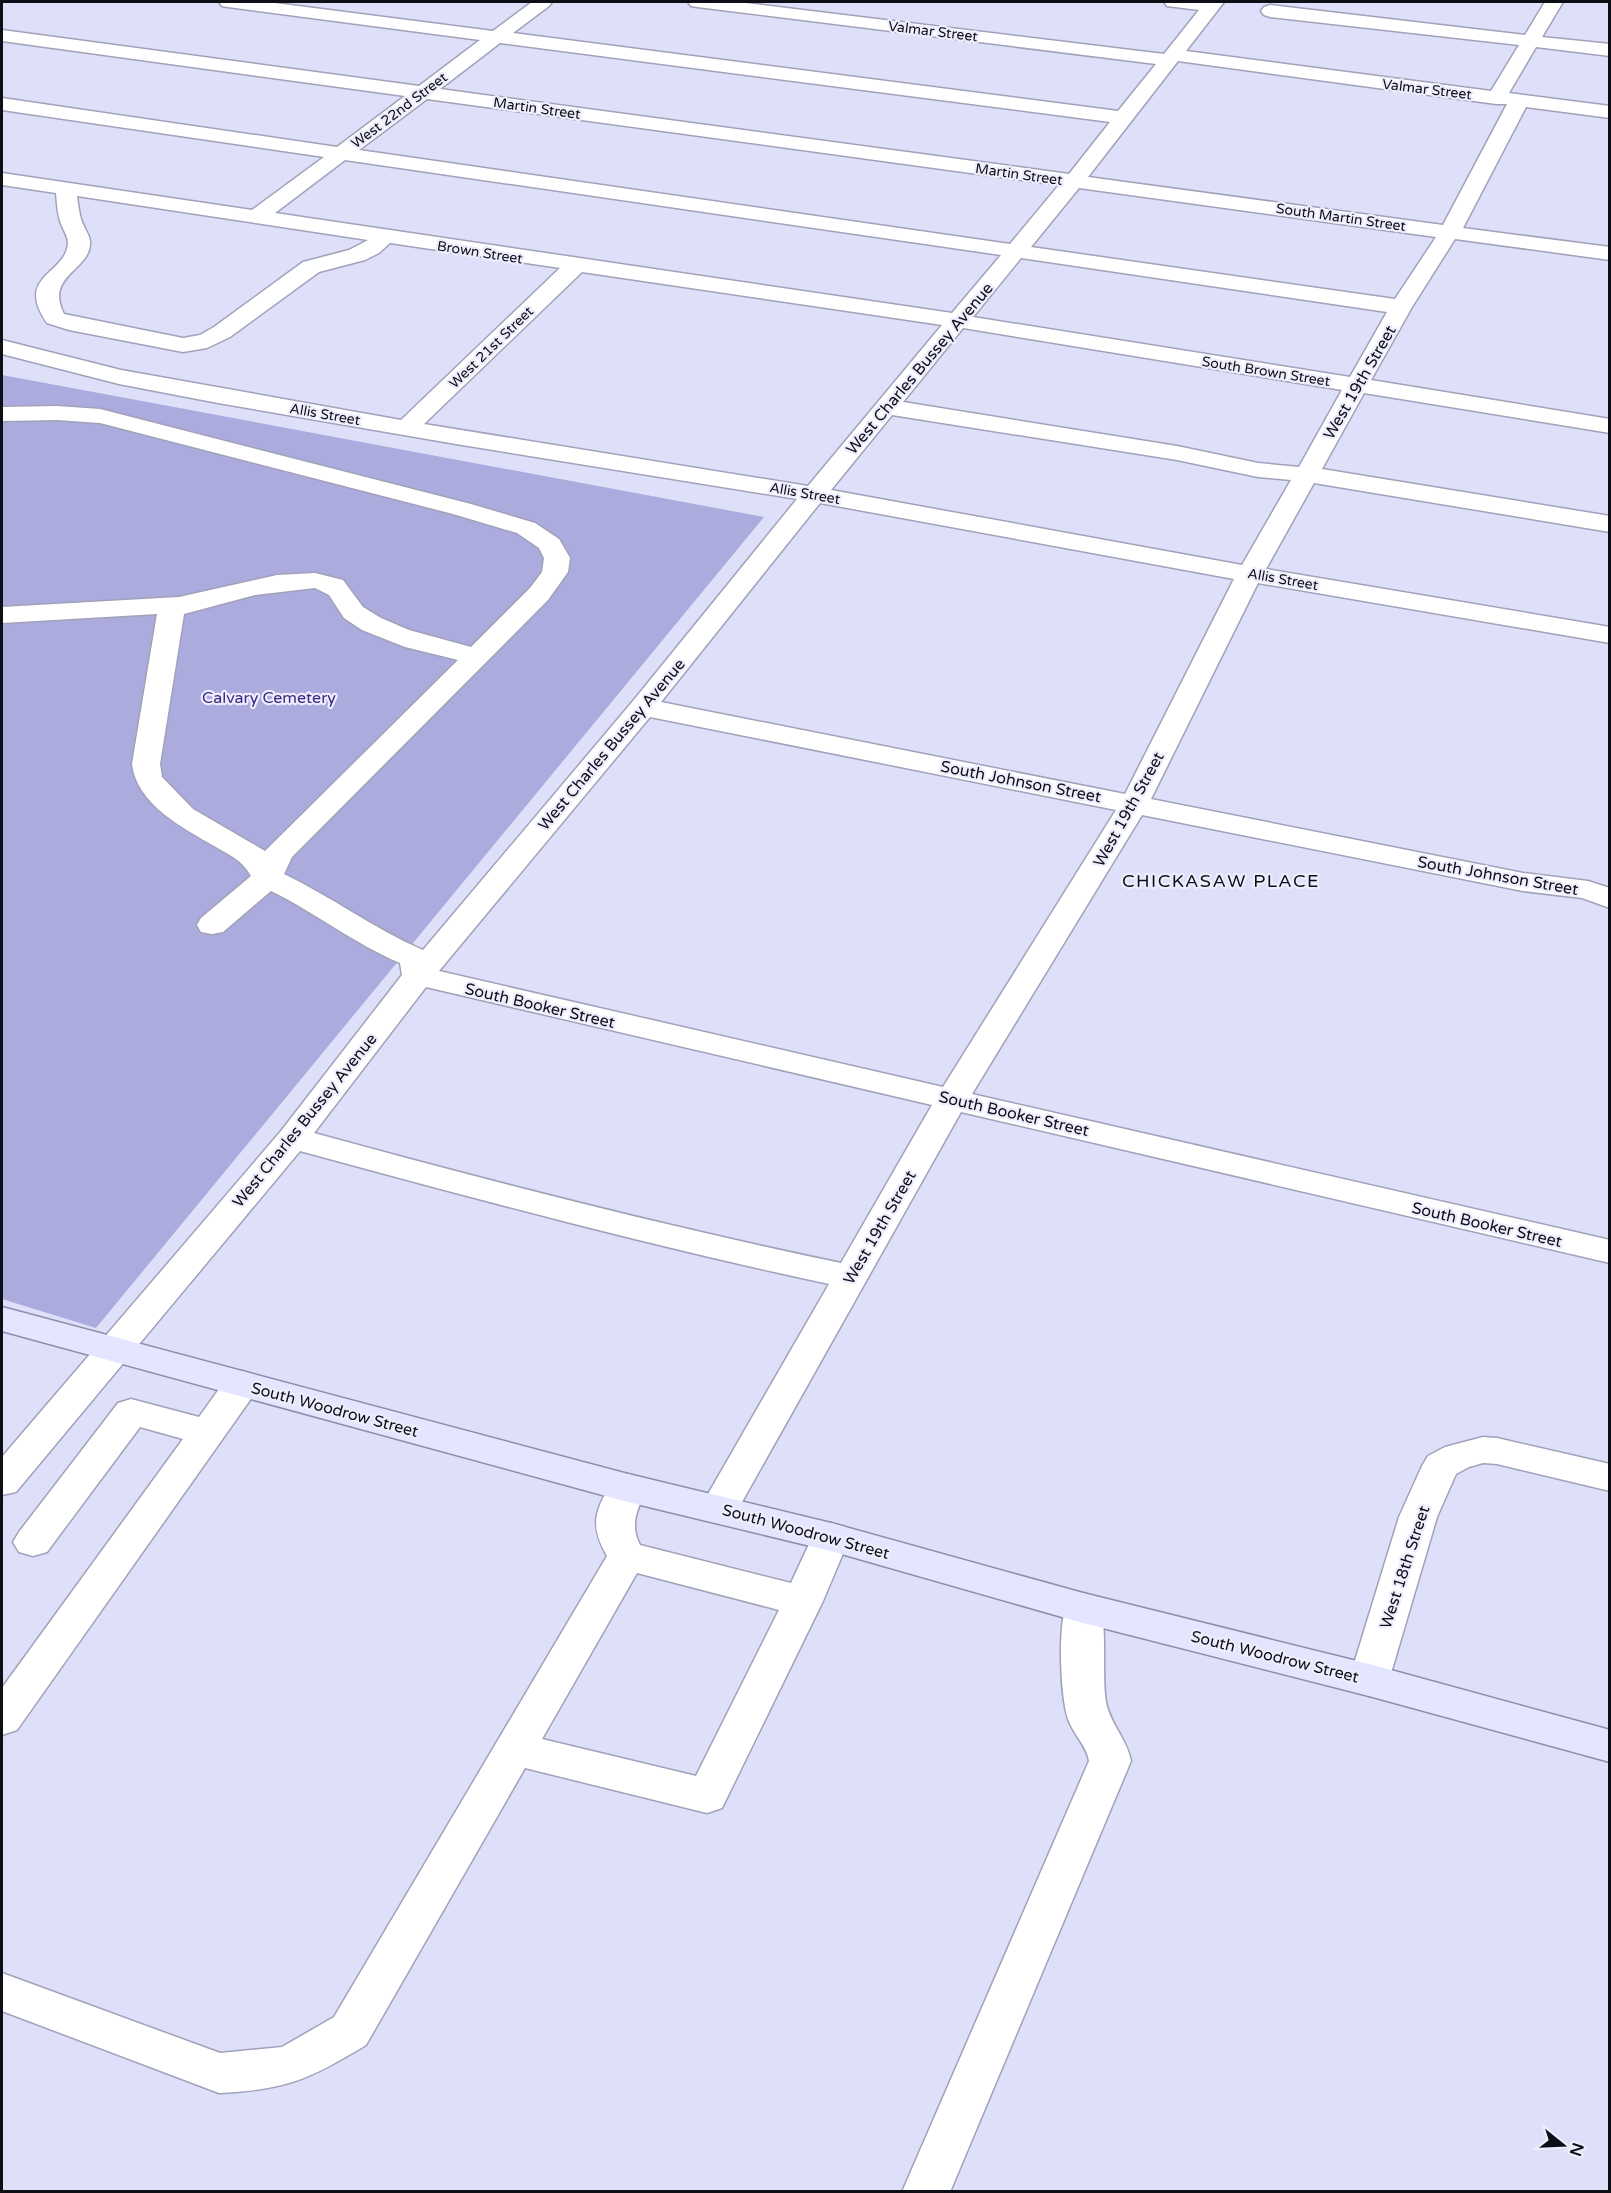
<svg xmlns="http://www.w3.org/2000/svg" width="1611" height="2193" viewBox="0 0 1611 2193" font-family="'Varela Round',sans-serif">
	<style>
		.green { fill: #ababde }
		.lines { fill: none; stroke-linecap: round; stroke-linejoin: round }
		.minor-casing { stroke: #a1a1ba; stroke-width: 3 }
		.major-casing { stroke: #8d8eac; stroke-width: 3 }
		.minor { fill: #fff; fill-rule: evenodd }
		.major { fill: #e4e5fe; fill-rule: evenodd }
		.labels { text-anchor: middle; stroke-width: 4.5; stroke-linejoin: round; paint-order: stroke }
		.far-street-label { font-size: 14px; fill: #0e0e16; stroke: #ededfd }
		.street-label { font-size: 16px; fill: #0e0e16; stroke: #ededfd }
		.park-label { font-size: 16px; fill: #392a84; stroke: #ededfd }
		.neighbourhood-label { font-size: 18px; letter-spacing: 1.5px; fill: #0e0e16; stroke: #ededfd }
	</style>
	<rect width="100%" height="100%" fill="#dedff9"/>
	<path class="green" d="M 2,375 L 764,517 L 96,1328 L 2,1299 Z"/>
	<g class="lines">
		<defs>
			<g id="minor">
				<path d="M 219,2 L 267,2 L 493,31 L 532,2 L 552,2 L 549,6 L 513,33 L 1118,111 L 1156,64 L 697,7 L 691,6 L 688,2 L 738,2 L 1164,54 L 1199,10 L 1167,6 L 1164,2 L 1224,2 L 1186,51 L 1491,91 L 1519,45 L 1270,17 L 1264,15 L 1261,11 L 1264,7 L 1270,5 L 1525,35 L 1545,2 L 1563,2 L 1542,37 L 1610,44 L 1610,56 L 1536,47 L 1509,93 L 1610,106 L 1610,118 L 1526,107 L 1463,228 L 1610,247 L 1610,260 L 1455,239 L 1412,307 L 1371,380 L 1610,419 L 1610,433 L 1364,393 L 1322,469 L 1610,516 L 1610,532 L 1314,483 L 1266,569 L 1610,627 L 1610,643 L 1258,583 L 1151,799 L 1523,873 L 1588,881 L 1610,888 L 1610,908 L 1582,898 L 1523,891 L 1142,815 L 972,1094 L 1610,1240 L 1610,1263 L 961,1112 L 733,1518 L 719,1522 L 705,1518 L 700,1508 L 829,1284 C 651,1246 476,1199 300,1151 L 16,1492 L 2,1495 L 2,1457 L 281,1131 L 402,975 L 400,963 C 353,943 316,913 271,891 L 223,932 L 212,934 L 201,932 L 197,925 L 201,918 L 251,876 C 242,860 231,856 216,847 C 183,828 137,805 132,764 L 157,614 L 2,623 L 2,607 L 179,597 L 277,575 L 315,573 L 343,580 L 363,607 L 381,618 L 409,630 L 471,647 L 530,588 L 542,572 L 544,558 L 539,548 L 517,533 L 453,514 L 100,423 L 57,420 L 2,421 L 2,407 L 57,406 L 100,409 L 471,504 L 535,523 L 559,539 L 570,558 L 568,572 L 548,600 L 292,857 L 284,874 C 332,897 374,929 423,950 L 633,701 L 797,499 L 456,444 L 218,403 L 119,384 L 2,354 L 2,340 L 121,370 L 401,420 L 560,268 L 390,243 L 379,253 L 365,260 L 319,272 L 230,337 L 207,348 L 183,352 L 69,330 L 47,323 C 14,275 66,275 68,243 C 68,236 62,228 60,221 C 57,212 57,202 56,193 L 2,185 L 2,173 L 252,210 L 324,157 L 2,110 L 2,98 L 337,147 L 405,96 L 2,41 L 2,30 L 419,86 L 480,40 L 228,7 L 222,6 ZM 500,43 L 1110,122 L 1069,174 L 440,89 ZM 1178,61 L 1496,104 L 1507,104 L 1443,225 L 1088,177 ZM 427,99 L 1059,185 L 1010,244 L 359,150 ZM 345,160 L 1001,255 L 952,313 L 275,213 ZM 1079,188 L 1436,237 L 1395,299 L 1031,247 ZM 77,196 L 368,240 L 349,250 L 303,262 L 214,327 L 200,335 L 183,338 L 64,314 C 44,274 92,271 90,241 C 89,234 83,226 81,219 C 79,212 78,204 77,196 ZM 1021,258 L 1387,312 L 1350,377 L 973,317 ZM 582,272 L 942,325 L 808,486 L 424,424 ZM 963,328 L 1342,390 L 1299,467 L 1258,463 L 1177,446 L 903,402 ZM 892,415 L 1177,460 L 1258,477 L 1291,480 L 1242,565 L 831,490 ZM 820,503 L 1234,579 L 1125,794 L 661,702 ZM 315,588 L 329,595 L 344,618 L 362,630 L 405,647 L 458,660 L 265,851 L 193,809 L 162,777 L 160,764 L 184,614 L 255,595 ZM 650,717 L 1116,810 L 943,1087 L 439,971 ZM 426,987 L 932,1105 L 841,1263 C 664,1226 489,1181 314,1133 Z"/>
				<path d="M 242,1371 L 255,1375 L 260,1384 L 255,1393 L 17,1730 L 2,1735 L 2,1688 L 183,1439 L 140,1427 L 47,1552 L 33,1556 L 19,1552 L 13,1542 L 19,1532 L 118,1403 L 131,1399 L 199,1417 L 229,1375 Z"/>
				<path d="M 1483,1437 L 1497,1438 L 1610,1464 L 1610,1491 L 1497,1464 L 1483,1463 L 1469,1467 L 1456,1474 L 1437,1517 L 1389,1680 L 1383,1691 L 1369,1696 L 1355,1691 L 1349,1680 L 1399,1517 L 1422,1466 L 1428,1456 L 1445,1447 Z"/>
				<path d="M 628,1474 L 642,1478 L 647,1488 C 638,1508 629,1524 640,1545 L 791,1583 L 817,1527 L 831,1523 L 845,1527 L 850,1537 L 823,1601 L 722,1808 L 707,1813 L 525,1768 L 366,2045 C 310,2079 286,2090 219,2093 L 2,2011 L 2,1973 L 220,2053 L 282,2047 L 334,2017 L 607,1556 C 588,1523 596,1510 614,1478 ZM 637,1573 L 779,1610 L 696,1776 L 542,1739 Z"/>
				<path d="M 1083,1593 L 1097,1598 C 1109,1619 1101,1674 1106,1702 C 1110,1724 1127,1739 1131,1761 L 950,2192 L 902,2192 L 1089,1761 C 1087,1746 1073,1734 1068,1719 C 1060,1694 1057,1619 1069,1598 Z"/>
			</g>
			<path id="major" d="M 2,1307 L 628,1474 L 831,1523 L 1083,1593 L 1369,1664 L 1610,1730 L 1610,1762 L 1369,1696 L 1083,1623 L 831,1551 L 628,1502 L 2,1331 Z"/>
		</defs>
		<use href="#minor" class="minor-casing"/>
		<use href="#major" class="major-casing"/>
		<use href="#minor" class="minor"/>
		<use href="#major" class="major"/>
	</g>
	<g class="labels">
		<g class="far-street-label">
			<text transform="translate(933 31) rotate(7)" y="5">Valmar Street</text>
			<text transform="translate(1427 89) rotate(7)" y="5">Valmar Street</text>
			<text transform="translate(537 108) rotate(8)" y="5">Martin Street</text>
			<text transform="translate(399 110) rotate(-37)" y="5">West 22nd Street</text>
			<text transform="translate(1019 174) rotate(8)" y="5">Martin Street</text>
			<text transform="translate(1341 217) rotate(8)" y="5">South Martin Street</text>
			<text transform="translate(480 252) rotate(9)" y="5">Brown Street</text>
			<text transform="translate(491 347) rotate(-44)" y="5">West 21st Street</text>
			<text transform="translate(1266 371) rotate(9)" y="5">South Brown Street</text>
			<text transform="translate(325 414) rotate(10)" y="5">Allis Street</text>
			<text transform="translate(805 493) rotate(10)" y="5">Allis Street</text>
			<text transform="translate(1283 579) rotate(10)" y="5">Allis Street</text>
		</g>
		<g class="street-label">
			<text transform="translate(919 368) rotate(-50)" y="6">West Charles Bussey Avenue</text>
			<text transform="translate(1359 382) rotate(-60)" y="6">West 19th Street</text>
			<text transform="translate(611 744) rotate(-50)" y="6">West Charles Bussey Avenue</text>
			<text transform="translate(1021 781) rotate(11)" y="6">South Johnson Street</text>
			<text transform="translate(1128 809) rotate(-61)" y="6">West 19th Street</text>
			<text transform="translate(1498 875) rotate(10)" y="6">South Johnson Street</text>
			<text transform="translate(540 1005) rotate(13)" y="6">South Booker Street</text>
			<text transform="translate(1014 1113) rotate(13)" y="6">South Booker Street</text>
			<text transform="translate(304 1120) rotate(-51)" y="6">West Charles Bussey Avenue</text>
			<text transform="translate(1487 1224) rotate(13)" y="6">South Booker Street</text>
			<text transform="translate(879 1227) rotate(-60)" y="6">West 19th Street</text>
			<text transform="translate(335 1409) rotate(15)" y="6">South Woodrow Street</text>
			<text transform="translate(806 1531) rotate(15)" y="6">South Woodrow Street</text>
			<text transform="translate(1404 1567) rotate(-72)" y="6">West 18th Street</text>
			<text transform="translate(1275 1656) rotate(14)" y="6">South Woodrow Street</text>
		</g>
		<g class="park-label">
			<text x="269" y="703">Calvary Cemetery</text>
		</g>
		<g class="neighbourhood-label">
			<text x="1221" y="887">CHICKASAW PLACE</text>
		</g>
	</g>
	<rect width="1611" height="2193" fill="none" stroke="#0e0e16" stroke-width="6"/>
	<g transform="translate(1563 2145) rotate(108)" stroke="#ededfd" stroke-width="4.5" paint-order="stroke">
	<path d="M0-4.5L10 22L0 15L-10 22Z" fill="#0e0e16"/>
	<text y="-9" font-size="16" font-weight="bold" text-anchor="middle" fill="#0e0e16">N</text>
	</g>
</svg>
